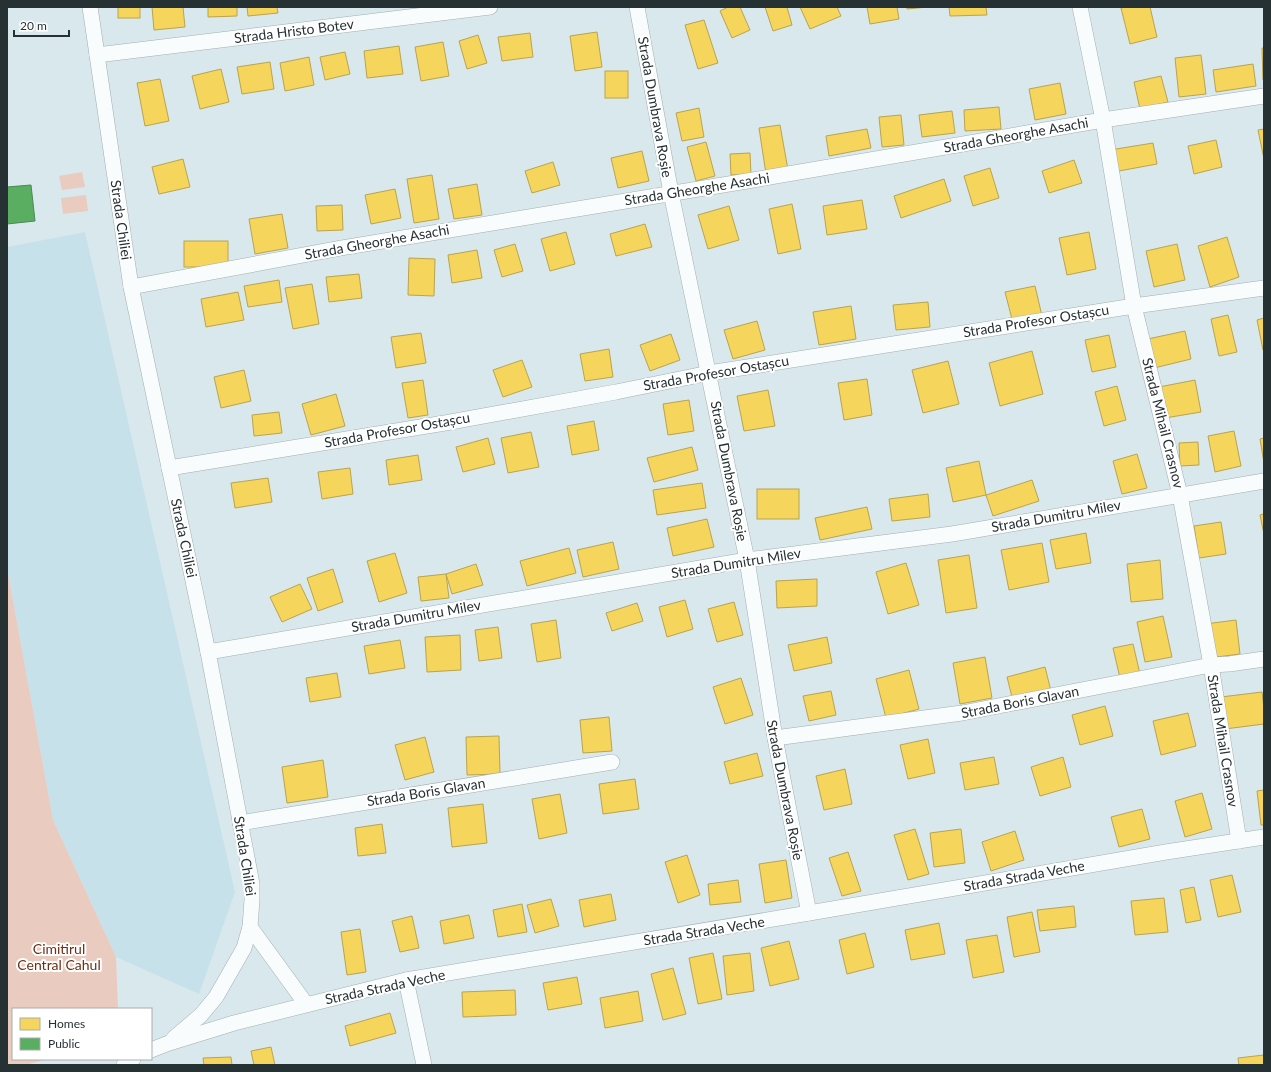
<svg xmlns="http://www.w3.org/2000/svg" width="1271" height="1072" viewBox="0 0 1271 1072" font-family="Lato,sans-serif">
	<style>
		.built { fill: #c7e1ea }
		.green { fill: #eacbc0 }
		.homes { fill: #f6d55c; stroke: #b8a450 }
		.public { fill: #5aae61; stroke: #4a8854 }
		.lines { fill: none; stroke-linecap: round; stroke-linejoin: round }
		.street-casing { stroke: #a3aeb2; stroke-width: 16 }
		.street { stroke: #f9fcfc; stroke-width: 15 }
		.labels { text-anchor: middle; stroke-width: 4; stroke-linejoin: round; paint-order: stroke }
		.street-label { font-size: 14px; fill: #263134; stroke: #fff }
		.park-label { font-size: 14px; fill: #6f2e13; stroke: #fff }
	</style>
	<rect width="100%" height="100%" fill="#d9e8ed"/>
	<path class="built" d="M 85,232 L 235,892 L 199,994 L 116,957 L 53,820 L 7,568 L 7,247 Z"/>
	<g class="green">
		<path d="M 82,172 L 85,187 L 62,190 L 59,176 Z"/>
		<path d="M 86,195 L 88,211 L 63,214 L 61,198 Z"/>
		<path d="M 7,568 L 53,820 L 116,957 L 118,1009 L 13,1009 L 13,1059 L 48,1059 L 25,1065 L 7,1065 Z"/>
	</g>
	<g class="homes">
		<rect x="118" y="7" width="22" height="11"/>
		<path d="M 152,7 L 183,7 L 185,27 L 154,30 Z"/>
		<path d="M 208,7 L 237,7 L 237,16 L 208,17 Z"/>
		<path d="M 247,7 L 277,7 L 278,13 L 248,16 Z"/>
		<path d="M 728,7 L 740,7 L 750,30 L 732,38 L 720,11 Z"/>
		<path d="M 765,7 L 787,7 L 792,25 L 773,31 Z"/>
		<path d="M 800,7 L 837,7 L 841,16 L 810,29 Z"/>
		<path d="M 867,7 L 897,7 L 899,19 L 870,24 Z"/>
		<path d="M 907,7 L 928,7 L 907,9 Z"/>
		<path d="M 949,7 L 986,7 L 987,15 L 950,16 Z"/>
		<path d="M 1125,7 L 1150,7 L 1157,37 L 1130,44 L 1121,8 Z"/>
		<path d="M 704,20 L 718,63 L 698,69 L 685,25 Z"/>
		<path d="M 597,32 L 602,67 L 575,71 L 570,36 Z"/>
		<path d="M 530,33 L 533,57 L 502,61 L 498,37 Z"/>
		<path d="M 478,35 L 487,63 L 467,69 L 459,41 Z"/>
		<path d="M 443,42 L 449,76 L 421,81 L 415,47 Z"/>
		<path d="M 399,46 L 403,74 L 367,78 L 364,51 Z"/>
		<path d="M 1262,48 L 1264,48 L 1264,80 L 1263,80 Z"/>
		<path d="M 345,52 L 350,74 L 325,80 L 320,57 Z"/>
		<path d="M 1201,55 L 1206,94 L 1179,97 L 1175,58 Z"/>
		<path d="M 309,57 L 314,85 L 285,91 L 280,63 Z"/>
		<path d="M 270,62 L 274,89 L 242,94 L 237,67 Z"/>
		<path d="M 1253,64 L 1256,86 L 1216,92 L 1213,70 Z"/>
		<path d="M 221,69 L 229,102 L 200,109 L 192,76 Z"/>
		<rect x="605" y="71" width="23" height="27"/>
		<path d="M 1161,76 L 1168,102 L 1140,109 L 1134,82 Z"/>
		<path d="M 160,79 L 169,121 L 145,126 L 137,83 Z"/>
		<path d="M 1060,83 L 1066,114 L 1035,120 L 1029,89 Z"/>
		<path d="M 999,107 L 1001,129 L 965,131 L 964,110 Z"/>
		<path d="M 699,108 L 704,137 L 682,141 L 676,113 Z"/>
		<path d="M 952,111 L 955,133 L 922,137 L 919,115 Z"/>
		<path d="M 901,115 L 904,145 L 882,147 L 879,117 Z"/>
		<path d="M 780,125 L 788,170 L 766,174 L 759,128 Z"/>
		<path d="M 867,129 L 871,148 L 829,156 L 826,136 Z"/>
		<path d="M 1264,129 L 1264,159 L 1258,130 Z"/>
		<path d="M 1216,140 L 1222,167 L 1194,174 L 1188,146 Z"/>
		<path d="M 706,142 L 715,176 L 696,181 L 687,147 Z"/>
		<path d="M 1153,143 L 1157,164 L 1108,173 L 1104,151 Z"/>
		<path d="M 642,151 L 649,181 L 618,188 L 611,158 Z"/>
		<path d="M 750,153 L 751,174 L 731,175 L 730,154 Z"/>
		<path d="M 183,159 L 190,187 L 159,194 L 152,167 Z"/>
		<path d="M 1074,160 L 1082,183 L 1049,193 L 1042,171 Z"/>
		<path d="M 553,162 L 560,185 L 532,193 L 525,171 Z"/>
		<path d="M 990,168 L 999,198 L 973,206 L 964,176 Z"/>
		<path d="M 432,175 L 439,219 L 414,223 L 407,179 Z"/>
		<path d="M 944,179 L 951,201 L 901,218 L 894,196 Z"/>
		<path d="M 477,184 L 482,215 L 454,219 L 448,189 Z"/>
		<path d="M 395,189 L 401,218 L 371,224 L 365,195 Z"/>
		<path d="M 862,200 L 867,229 L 827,235 L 823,206 Z"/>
		<path d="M 792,204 L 801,249 L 778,254 L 769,209 Z"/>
		<path d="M 342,205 L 343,230 L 317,231 L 316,206 Z"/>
		<path d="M 729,206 L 739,240 L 708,249 L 698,215 Z"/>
		<path d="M 282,214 L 288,248 L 255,254 L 249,219 Z"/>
		<path d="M 645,224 L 652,247 L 616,256 L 610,234 Z"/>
		<path d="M 566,232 L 575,264 L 550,271 L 541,239 Z"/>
		<path d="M 1089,232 L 1096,269 L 1067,275 L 1059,238 Z"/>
		<path d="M 1227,237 L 1239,277 L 1210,287 L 1198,246 Z"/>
		<rect x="184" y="241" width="44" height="26"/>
		<path d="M 515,244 L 523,271 L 502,277 L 494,250 Z"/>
		<path d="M 1177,244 L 1185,280 L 1154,287 L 1146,251 Z"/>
		<path d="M 477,250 L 482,278 L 452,283 L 448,255 Z"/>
		<path d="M 409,258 L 435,259 L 434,296 L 408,295 Z"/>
		<path d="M 359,274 L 362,298 L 329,302 L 326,277 Z"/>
		<path d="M 279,280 L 282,302 L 248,307 L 244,286 Z"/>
		<path d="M 312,284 L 319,324 L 293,329 L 285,288 Z"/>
		<path d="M 1035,286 L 1042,316 L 1013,323 L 1005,292 Z"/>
		<path d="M 238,292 L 244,320 L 206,327 L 201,299 Z"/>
		<path d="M 928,302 L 930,327 L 896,330 L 893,305 Z"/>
		<path d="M 851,306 L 856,339 L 819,345 L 813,312 Z"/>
		<path d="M 1228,315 L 1237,352 L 1219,356 L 1211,319 Z"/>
		<path d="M 1264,318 L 1264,350 L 1263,350 L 1257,320 Z"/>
		<path d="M 757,321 L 765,350 L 733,359 L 724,330 Z"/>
		<path d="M 1185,331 L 1191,359 L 1150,369 L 1143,340 Z"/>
		<path d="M 421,333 L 426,363 L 396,368 L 391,337 Z"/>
		<path d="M 671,334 L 680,360 L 650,371 L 640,345 Z"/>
		<path d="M 1109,335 L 1116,367 L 1092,372 L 1085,340 Z"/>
		<path d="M 609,349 L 613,377 L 585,381 L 580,354 Z"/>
		<path d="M 1032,351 L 1043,394 L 1000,406 L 989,363 Z"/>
		<path d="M 522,360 L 532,387 L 503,397 L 493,370 Z"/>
		<path d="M 948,361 L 959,404 L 923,413 L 912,370 Z"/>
		<path d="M 244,370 L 251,401 L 221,408 L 214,377 Z"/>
		<path d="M 867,379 L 872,415 L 844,420 L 838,383 Z"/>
		<path d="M 423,380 L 428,415 L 408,418 L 402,383 Z"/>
		<path d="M 1195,380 L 1201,412 L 1165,418 L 1159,387 Z"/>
		<path d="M 1117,386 L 1126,420 L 1104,426 L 1095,392 Z"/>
		<path d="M 768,390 L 775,426 L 744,431 L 737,396 Z"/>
		<path d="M 336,394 L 345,426 L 311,435 L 302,404 Z"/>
		<path d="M 689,400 L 694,431 L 668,435 L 663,404 Z"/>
		<path d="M 279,412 L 282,433 L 254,436 L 252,415 Z"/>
		<path d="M 594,421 L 599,450 L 572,455 L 567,426 Z"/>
		<path d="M 1234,431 L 1241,466 L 1215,472 L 1208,436 Z"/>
		<path d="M 531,432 L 539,467 L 508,473 L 501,438 Z"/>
		<path d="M 488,438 L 495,464 L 463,472 L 456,447 Z"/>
		<path d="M 1264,438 L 1264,463 L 1260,439 Z"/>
		<path d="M 1198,442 L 1199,465 L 1180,466 L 1179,443 Z"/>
		<path d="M 692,447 L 698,470 L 654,482 L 647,458 Z"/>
		<path d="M 1137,454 L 1147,488 L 1122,494 L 1113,461 Z"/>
		<path d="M 418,455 L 422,480 L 389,485 L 386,460 Z"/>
		<path d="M 979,461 L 986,495 L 953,502 L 946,468 Z"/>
		<path d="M 350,468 L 353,494 L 322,499 L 318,472 Z"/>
		<path d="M 268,478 L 272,502 L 235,508 L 231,483 Z"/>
		<path d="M 1032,480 L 1039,501 L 993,516 L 986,495 Z"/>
		<path d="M 702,483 L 706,508 L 657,515 L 653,490 Z"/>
		<rect x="757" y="489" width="42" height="30"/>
		<path d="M 928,494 L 930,517 L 892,521 L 889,499 Z"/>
		<path d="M 867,507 L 872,529 L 820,540 L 815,518 Z"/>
		<path d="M 1264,514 L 1264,534 L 1260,515 Z"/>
		<path d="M 707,519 L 714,547 L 673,556 L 667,528 Z"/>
		<path d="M 1221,522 L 1226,554 L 1199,558 L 1194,526 Z"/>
		<path d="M 1086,533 L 1091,563 L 1056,569 L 1050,540 Z"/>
		<path d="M 613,542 L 619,569 L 583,577 L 577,550 Z"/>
		<path d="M 1042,543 L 1049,582 L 1009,590 L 1001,550 Z"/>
		<path d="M 569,548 L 576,573 L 527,586 L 520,561 Z"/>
		<path d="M 395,553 L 407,593 L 379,602 L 367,561 Z"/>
		<path d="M 969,555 L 977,608 L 946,613 L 938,560 Z"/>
		<path d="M 1160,560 L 1163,599 L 1131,602 L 1127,564 Z"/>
		<path d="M 906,563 L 919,605 L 888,614 L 876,572 Z"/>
		<path d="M 476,564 L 483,585 L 452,594 L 446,574 Z"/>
		<path d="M 333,569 L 343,602 L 318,611 L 307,578 Z"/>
		<path d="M 446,574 L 449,598 L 421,601 L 418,577 Z"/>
		<path d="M 817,579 L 817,606 L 777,608 L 776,581 Z"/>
		<path d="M 300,584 L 312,609 L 282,622 L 270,597 Z"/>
		<path d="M 685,600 L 693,629 L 667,637 L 659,607 Z"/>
		<path d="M 734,602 L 743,635 L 717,642 L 708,609 Z"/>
		<path d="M 637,603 L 643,621 L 612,631 L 606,613 Z"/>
		<path d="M 1163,616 L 1172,657 L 1145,662 L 1137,622 Z"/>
		<path d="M 556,620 L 561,658 L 537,662 L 531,624 Z"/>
		<path d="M 1236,620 L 1240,654 L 1209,658 L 1205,624 Z"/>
		<path d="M 498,627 L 502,658 L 479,661 L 475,630 Z"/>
		<path d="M 460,635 L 461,670 L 427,672 L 425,637 Z"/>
		<path d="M 827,637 L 832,663 L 794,671 L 788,645 Z"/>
		<path d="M 400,640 L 405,668 L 369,674 L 364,646 Z"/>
		<path d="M 1133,644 L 1140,674 L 1120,678 L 1113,648 Z"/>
		<path d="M 985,657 L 992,698 L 960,704 L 953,663 Z"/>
		<path d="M 1045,667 L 1052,695 L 1014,705 L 1007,677 Z"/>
		<path d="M 909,670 L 919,709 L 886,718 L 876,679 Z"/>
		<path d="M 337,673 L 341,697 L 310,702 L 306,678 Z"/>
		<path d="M 741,678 L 753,715 L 725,724 L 713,687 Z"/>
		<path d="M 831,691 L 836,715 L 809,721 L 803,696 Z"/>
		<path d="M 1262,692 L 1264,709 L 1264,724 L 1225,729 L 1221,697 Z"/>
		<path d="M 1105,706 L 1113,736 L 1080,745 L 1072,715 Z"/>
		<path d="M 1188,713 L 1196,746 L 1161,755 L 1153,721 Z"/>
		<path d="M 609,717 L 612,751 L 583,753 L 580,720 Z"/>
		<path d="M 499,736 L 500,774 L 467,775 L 466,737 Z"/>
		<path d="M 425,737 L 434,772 L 405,780 L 395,745 Z"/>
		<path d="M 928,739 L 935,773 L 908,779 L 900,745 Z"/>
		<path d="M 757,753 L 763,776 L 730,784 L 724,762 Z"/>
		<path d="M 994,757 L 999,784 L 965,790 L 960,763 Z"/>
		<path d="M 1063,757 L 1071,787 L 1040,796 L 1031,767 Z"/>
		<path d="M 323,760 L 328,797 L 287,803 L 282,767 Z"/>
		<path d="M 845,769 L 852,804 L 824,810 L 816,776 Z"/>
		<path d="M 635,779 L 639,809 L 603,814 L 599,784 Z"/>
		<path d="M 1264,790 L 1264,825 L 1261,825 L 1257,791 Z"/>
		<path d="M 1202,793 L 1212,829 L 1185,837 L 1175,801 Z"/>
		<path d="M 560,794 L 567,833 L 539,839 L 532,799 Z"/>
		<path d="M 483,804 L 487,843 L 452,847 L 448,808 Z"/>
		<path d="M 1142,809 L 1150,839 L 1119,847 L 1111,817 Z"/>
		<path d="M 382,824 L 386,853 L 358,856 L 355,828 Z"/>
		<path d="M 915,829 L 929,874 L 908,880 L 894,835 Z"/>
		<path d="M 961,829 L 965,863 L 934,867 L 930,833 Z"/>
		<path d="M 1015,831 L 1024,860 L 991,871 L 982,842 Z"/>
		<path d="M 848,852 L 861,891 L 842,896 L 829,858 Z"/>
		<path d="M 687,855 L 700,895 L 678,903 L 665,862 Z"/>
		<path d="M 786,860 L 792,898 L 765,903 L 759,864 Z"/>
		<path d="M 1232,875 L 1241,912 L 1218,917 L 1210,880 Z"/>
		<path d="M 738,880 L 741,902 L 710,905 L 708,884 Z"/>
		<path d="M 1194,887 L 1201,920 L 1186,923 L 1180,890 Z"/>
		<path d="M 611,894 L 616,920 L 584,927 L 579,900 Z"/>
		<path d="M 1164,898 L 1168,932 L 1135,935 L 1131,901 Z"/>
		<path d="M 551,899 L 559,926 L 535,933 L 527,905 Z"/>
		<path d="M 522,904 L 527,932 L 498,937 L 493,910 Z"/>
		<path d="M 1074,906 L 1076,927 L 1040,931 L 1037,910 Z"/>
		<path d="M 1032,912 L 1040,952 L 1014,957 L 1007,917 Z"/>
		<path d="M 469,915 L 474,938 L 444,944 L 440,921 Z"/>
		<path d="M 412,916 L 419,948 L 400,952 L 392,921 Z"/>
		<path d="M 939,923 L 945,954 L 911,960 L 905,930 Z"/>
		<path d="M 360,929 L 366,972 L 347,975 L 341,932 Z"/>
		<path d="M 865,933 L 874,967 L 847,974 L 839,940 Z"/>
		<path d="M 997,935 L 1004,972 L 973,978 L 966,940 Z"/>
		<path d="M 789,941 L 799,979 L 770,986 L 761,948 Z"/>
		<path d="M 713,953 L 722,999 L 698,1004 L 689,958 Z"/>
		<path d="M 750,953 L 754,991 L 727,995 L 723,956 Z"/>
		<path d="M 673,968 L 686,1014 L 663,1020 L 651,974 Z"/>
		<path d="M 577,977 L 582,1004 L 548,1010 L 543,983 Z"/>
		<path d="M 515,990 L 516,1015 L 463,1017 L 462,992 Z"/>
		<path d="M 638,991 L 643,1021 L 605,1028 L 600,998 Z"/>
		<path d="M 390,1013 L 396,1033 L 350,1046 L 345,1026 Z"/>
		<path d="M 271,1047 L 275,1065 L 254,1065 L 251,1051 Z"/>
		<path d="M 1264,1055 L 1264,1065 L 1239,1065 L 1238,1058 Z"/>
		<path d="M 231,1057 L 232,1065 L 204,1065 L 203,1058 Z"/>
	</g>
	<path class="public" d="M 31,185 L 35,221 L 7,224 L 7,187 Z"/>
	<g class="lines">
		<defs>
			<g id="street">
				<path d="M 90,7 L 131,287 L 208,652 L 252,884 L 252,900 L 250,927 L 244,948 L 216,997 L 201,1015 L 174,1038"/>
				<path d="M 637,7 L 671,193 L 747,560 L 775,738 L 809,913"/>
				<path d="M 1080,7 L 1103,120 L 1134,306 L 1180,495 L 1211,665 L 1239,841"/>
				<path d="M 97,55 L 490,7"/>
				<path d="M 131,287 L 341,248 L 747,181 L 1103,120 L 1264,96"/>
				<path d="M 169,468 L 445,423 L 616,392 L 709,373 L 1134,306 L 1264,288"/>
				<path d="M 208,652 L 747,560 L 952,534 L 1264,481"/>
				<path d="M 775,738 L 962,713 L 1211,665 L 1229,664 L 1264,659"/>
				<path d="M 240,823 L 612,762"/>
				<path d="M 250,927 L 306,1004"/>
				<path d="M 406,980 L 424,1065"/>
				<path d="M 151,1050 L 169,1043 L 234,1023 L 406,980 L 809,913 L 1166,852 L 1264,837"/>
				<path d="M 124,1065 L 133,1059"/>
			</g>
		</defs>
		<use href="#street" class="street-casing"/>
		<use href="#street" class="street"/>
	</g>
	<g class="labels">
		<g class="street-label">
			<text transform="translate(294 31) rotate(-7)" y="5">Strada Hristo Botev</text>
			<text transform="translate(655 107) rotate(80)" y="5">Strada Dumbrava Roșie</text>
			<text transform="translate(1016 135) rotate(-10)" y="5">Strada Gheorghe Asachi</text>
			<text transform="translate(697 189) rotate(-9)" y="5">Strada Gheorghe Asachi</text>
			<text transform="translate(121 220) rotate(82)" y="5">Strada Chiliei</text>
			<text transform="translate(377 242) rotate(-10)" y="5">Strada Gheorghe Asachi</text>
			<text transform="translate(1036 321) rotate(-9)" y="5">Strada Profesor Ostașcu</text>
			<text transform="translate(716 373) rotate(-10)" y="5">Strada Profesor Ostașcu</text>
			<text transform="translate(1163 423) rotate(76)" y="5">Strada Mihail Crasnov</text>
			<text transform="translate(397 430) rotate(-10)" y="5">Strada Profesor Ostașcu</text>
			<text transform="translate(729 471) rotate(79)" y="5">Strada Dumbrava Roșie</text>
			<text transform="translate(1056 516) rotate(-10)" y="5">Strada Dumitru Milev</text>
			<text transform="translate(184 538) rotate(78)" y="5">Strada Chiliei</text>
			<text transform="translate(736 563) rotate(-9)" y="5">Strada Dumitru Milev</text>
			<text transform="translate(416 616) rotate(-10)" y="5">Strada Dumitru Milev</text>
			<text transform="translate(1020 702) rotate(-11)" y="5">Strada Boris Glavan</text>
			<text transform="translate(1223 741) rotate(81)" y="5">Strada Mihail Crasnov</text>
			<text transform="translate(785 790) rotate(79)" y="5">Strada Dumbrava Roșie</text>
			<text transform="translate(426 792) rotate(-9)" y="5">Strada Boris Glavan</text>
			<text transform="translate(245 856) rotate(81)" y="5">Strada Chiliei</text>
			<text transform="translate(1024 876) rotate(-10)" y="5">Strada Strada Veche</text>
			<text transform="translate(704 931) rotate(-9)" y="5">Strada Strada Veche</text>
			<text transform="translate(385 987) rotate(-12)" y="5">Strada Strada Veche</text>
		</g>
		<g class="park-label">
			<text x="59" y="954">Cimitirul<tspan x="59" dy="16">Central Cahul</tspan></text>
		</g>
	</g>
	<rect width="1271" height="1072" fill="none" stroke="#263134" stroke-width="16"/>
	<rect x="12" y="1008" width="140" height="52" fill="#ffffff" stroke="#a8adae"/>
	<rect x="20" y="1018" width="20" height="12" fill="#f6d55c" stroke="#a8adae"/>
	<text x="48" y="1028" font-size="12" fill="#263134">Homes</text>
	<rect x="20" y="1038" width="20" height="12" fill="#5aae61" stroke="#a8adae"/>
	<text x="48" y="1048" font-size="12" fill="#263134">Public</text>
	<path d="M14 30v6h55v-6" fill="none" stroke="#263134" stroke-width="2"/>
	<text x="20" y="30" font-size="12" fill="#263134" stroke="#ffffff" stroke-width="3" paint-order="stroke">20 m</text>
</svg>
